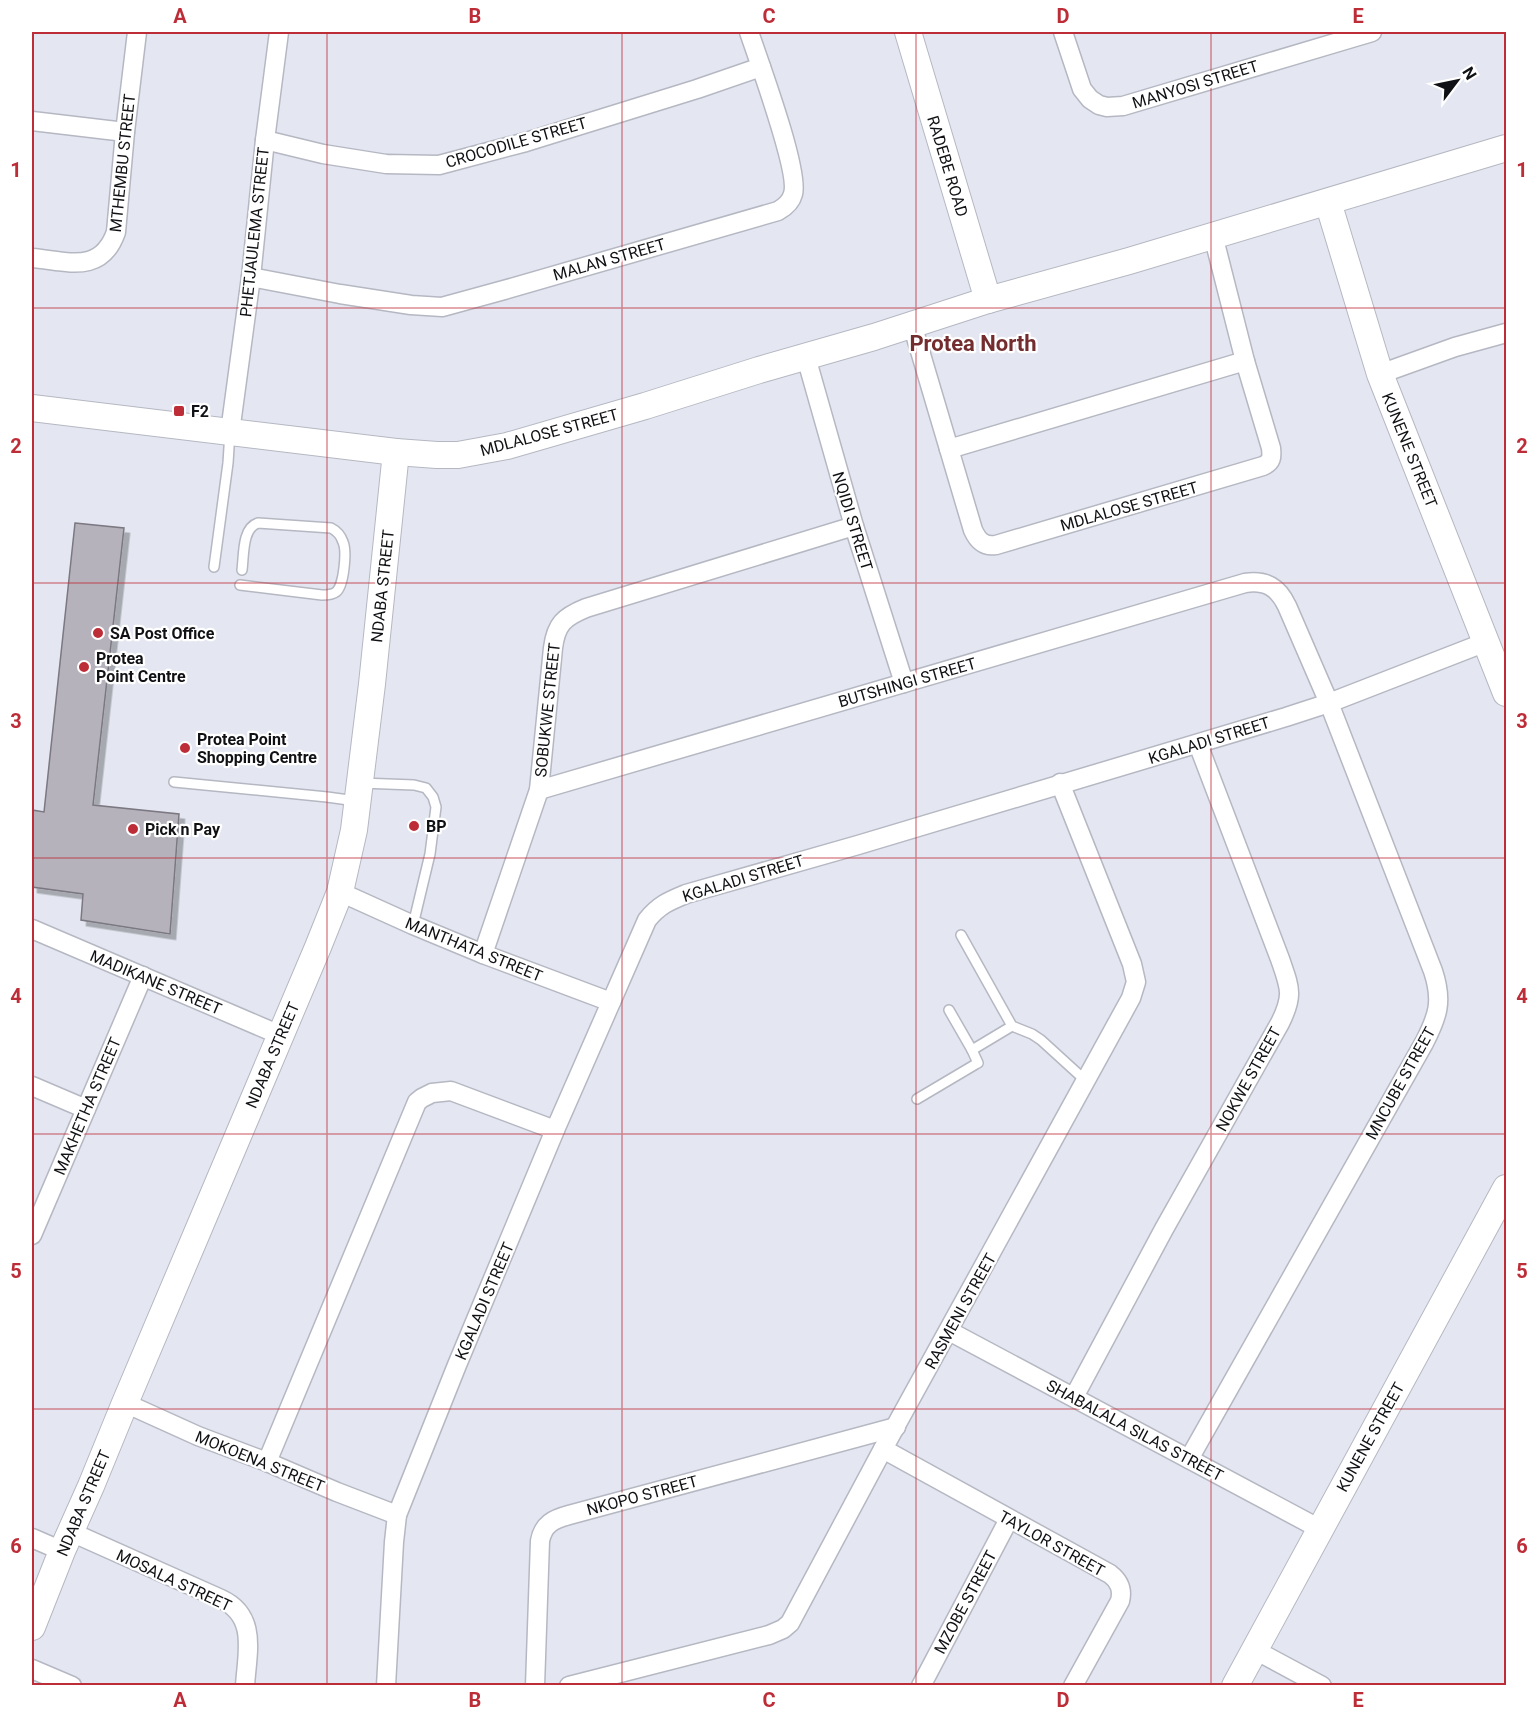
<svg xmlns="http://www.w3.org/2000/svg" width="1538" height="1717" viewBox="0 0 1538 1717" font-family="Roboto,sans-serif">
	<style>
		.building { fill: #b6b2bc; stroke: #7b7881; stroke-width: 1.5; filter: url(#shadow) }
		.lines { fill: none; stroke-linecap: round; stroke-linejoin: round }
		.lane-casing { stroke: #b5b8c2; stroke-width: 12 }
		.street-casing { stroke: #b5b8c2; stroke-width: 21 }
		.secondary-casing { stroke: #b5b8c2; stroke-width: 28 }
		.lane { stroke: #fff; stroke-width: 9 }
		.street { stroke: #fff; stroke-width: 18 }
		.secondary { stroke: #fff; stroke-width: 26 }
		.grid { fill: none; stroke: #bd2d38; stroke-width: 1.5; stroke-opacity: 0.55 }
		.poi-dot { fill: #bd2d38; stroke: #fff; stroke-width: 2 }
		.labels { text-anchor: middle; stroke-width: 4.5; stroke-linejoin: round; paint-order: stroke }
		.street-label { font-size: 16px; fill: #101114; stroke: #fff }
		.poi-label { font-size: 16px; font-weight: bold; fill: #101114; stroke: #fff; text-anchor: start }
		.district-label { font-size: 22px; font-weight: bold; fill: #742d2e; stroke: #fff }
		.neatline { fill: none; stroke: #bd2d38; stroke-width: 2 }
		.grid-label { font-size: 20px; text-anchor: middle; font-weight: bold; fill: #bd2d38 }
	</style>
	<defs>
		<filter id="shadow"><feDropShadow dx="5.5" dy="5.5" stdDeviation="0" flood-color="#0004"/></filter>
	</defs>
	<rect width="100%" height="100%" fill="#e4e7f1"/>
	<path class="building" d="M 75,523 L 124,528 L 93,805 L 179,814 L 170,934 L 81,920 L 83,894 L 32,887 L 32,810 L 44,812 Z"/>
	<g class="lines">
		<defs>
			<g id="lane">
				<path d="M 214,567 L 228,463 L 230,432"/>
				<path d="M 240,585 L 322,595 C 327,595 332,595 336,592 C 344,586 347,551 343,542 C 341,536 337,531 331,528 L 258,523 C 242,528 244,555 242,570"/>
				<path d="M 174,782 L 327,797 L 356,801"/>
				<path d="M 361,783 L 414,785 L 426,788 L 433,797 L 436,807 L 430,854 L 413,925"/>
				<path d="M 961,935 L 1012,1026 L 1032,1034 L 1041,1040 L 1086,1081"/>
				<path d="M 949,1010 L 972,1050 L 1012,1026"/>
				<path d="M 917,1099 L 976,1064 L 978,1063 L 972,1050"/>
			</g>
			<g id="street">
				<path d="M 1063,32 L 1082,89 L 1090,99 L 1099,105 L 1107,107 L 1123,106 L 1372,32"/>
				<path d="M 32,121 L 125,132"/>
				<path d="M 265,140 L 323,154 L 386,164 L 439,165 L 526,142 L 697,89 L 761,67"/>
				<path d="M 32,258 C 67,261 101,275 116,232 L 125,132 L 137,32"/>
				<path d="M 251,277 L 340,294 L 411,305 L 442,307 L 504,290 L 778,211 C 785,207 791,202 793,194 C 800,172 758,59 749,32"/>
				<path d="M 912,324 L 973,530 C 978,541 984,547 996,545 L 1263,466 C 1272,462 1272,457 1271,448 L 1245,361 L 1213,235"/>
				<path d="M 806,357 L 854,526 L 904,683"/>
				<path d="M 1380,374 L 1455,347 L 1506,333"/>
				<path d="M 230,432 L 251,277 L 265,140 L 279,32"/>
				<path d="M 949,449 L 1245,361"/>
				<path d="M 539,790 L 1245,583 C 1266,580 1278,587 1287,606 L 1329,703 L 1433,971 C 1443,1001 1438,1016 1424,1043 L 1189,1459"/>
				<path d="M 340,892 L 413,925 L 483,954 L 611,1002"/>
				<path d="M 32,929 L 280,1035"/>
				<path d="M 483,954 L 539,790 L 553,648 C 556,624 564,617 586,608 L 854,526"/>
				<path d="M 32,1086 L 86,1109"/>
				<path d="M 32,1235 L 143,976"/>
				<path d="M 949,1331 L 1320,1529"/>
				<path d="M 1074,1397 L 1164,1229 L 1280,1023 C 1294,995 1290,988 1280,959 L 1198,744"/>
				<path d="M 125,1403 L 198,1436 L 267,1462 L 337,1492 L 397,1515"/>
				<path d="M 883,1449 L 1110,1574 C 1119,1581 1123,1589 1120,1601 L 1073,1686"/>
				<path d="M 267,1462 L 417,1102 L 422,1098 L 432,1093 L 451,1091 L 555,1130"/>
				<path d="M 71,1532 L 221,1599 C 258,1616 247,1653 245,1686"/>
				<path d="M 32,1538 L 62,1551"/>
				<path d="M 1255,1650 L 1322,1686"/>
				<path d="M 32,1669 L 72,1686"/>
				<path d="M 386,1686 L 394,1542 L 397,1515 L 457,1365 L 555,1130 L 647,920 C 659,905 669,901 686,894 L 858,845 L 1286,717 L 1329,703 L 1486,642"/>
				<path d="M 535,1686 L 540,1541 C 543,1524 554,1519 569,1515 L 896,1427"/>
				<path d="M 569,1686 L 769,1635 L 783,1629 L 790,1623 L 883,1449 L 1131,998 L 1136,982 L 1132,964 L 1060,783"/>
				<path d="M 921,1686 L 1009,1519"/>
			</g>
			<g id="secondary">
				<path d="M 908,32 L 988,300"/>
				<path d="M 1328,202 L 1380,374 L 1506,693"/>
				<path d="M 32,408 L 396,452 L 437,455 L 458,455 L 507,446 L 645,406 L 759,370 L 874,337 L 988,300 L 1129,261 L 1506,148"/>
				<path d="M 32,1627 L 62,1551 L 91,1486 L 125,1403 L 318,947 L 340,892 L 354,830 L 372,684 L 396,452"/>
				<path d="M 1235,1686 L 1506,1188"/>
			</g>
		</defs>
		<use href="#lane" class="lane-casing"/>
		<use href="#street" class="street-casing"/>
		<use href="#secondary" class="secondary-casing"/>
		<use href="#lane" class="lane"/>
		<use href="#street" class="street"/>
		<use href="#secondary" class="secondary"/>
	</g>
	<path class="grid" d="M 327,32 L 327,1686M 622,32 L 622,1686M 916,32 L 916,1686M 1211,32 L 1211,1686M 32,308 L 1506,308M 32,583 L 1506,583M 32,858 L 1506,858M 32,1134 L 1506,1134M 32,1409 L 1506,1409"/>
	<g class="poi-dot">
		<rect x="173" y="405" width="12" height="12" rx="3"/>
		<circle cx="98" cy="633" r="6"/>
		<circle cx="84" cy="667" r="6"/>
		<circle cx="185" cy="748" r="6"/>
		<circle cx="414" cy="826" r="6"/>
		<circle cx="133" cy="829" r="6"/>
	</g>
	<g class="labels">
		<g class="street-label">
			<text transform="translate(1195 84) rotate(-17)" y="6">MANYOSI STREET</text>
			<text transform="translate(516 142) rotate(-16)" y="6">CROCODILE STREET</text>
			<text transform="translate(122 163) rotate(-84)" y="6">MTHEMBU STREET</text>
			<text transform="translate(948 166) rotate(73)" y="6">RADEBE ROAD</text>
			<text transform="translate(254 232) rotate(-84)" y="6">PHETJAULEMA STREET</text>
			<text transform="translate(609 259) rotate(-16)" y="6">MALAN STREET</text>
			<text transform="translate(549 432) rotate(-15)" y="6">MDLALOSE STREET</text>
			<text transform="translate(1410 450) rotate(68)" y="6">KUNENE STREET</text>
			<text transform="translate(1129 506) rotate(-16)" y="6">MDLALOSE STREET</text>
			<text transform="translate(853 521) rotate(73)" y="6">NQIDI STREET</text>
			<text transform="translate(382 586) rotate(-84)" y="6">NDABA STREET</text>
			<text transform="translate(907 682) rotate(-16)" y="6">BUTSHINGI STREET</text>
			<text transform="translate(547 710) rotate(-84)" y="6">SOBUKWE STREET</text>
			<text transform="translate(1209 740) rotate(-17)" y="6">KGALADI STREET</text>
			<text transform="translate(743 878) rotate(-17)" y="6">KGALADI STREET</text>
			<text transform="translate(474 949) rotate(22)" y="6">MANTHATA STREET</text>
			<text transform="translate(156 982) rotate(23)" y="6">MADIKANE STREET</text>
			<text transform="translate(272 1055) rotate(-67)" y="6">NDABA STREET</text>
			<text transform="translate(1248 1079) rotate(-61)" y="6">NOKWE STREET</text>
			<text transform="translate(1400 1083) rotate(-61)" y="6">MNCUBE STREET</text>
			<text transform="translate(87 1106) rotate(-67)" y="6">MAKHETHA STREET</text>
			<text transform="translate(484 1301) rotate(-67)" y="6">KGALADI STREET</text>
			<text transform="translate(960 1311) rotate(-61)" y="6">RASMENI STREET</text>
			<text transform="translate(1135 1430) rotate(28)" y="6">SHABALALA SILAS STREET</text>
			<text transform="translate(1370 1437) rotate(-61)" y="6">KUNENE STREET</text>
			<text transform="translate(260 1461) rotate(22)" y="6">MOKOENA STREET</text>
			<text transform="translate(642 1495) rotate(-15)" y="6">NKOPO STREET</text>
			<text transform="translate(83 1503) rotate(-67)" y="6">NDABA STREET</text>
			<text transform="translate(1052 1543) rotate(29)" y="6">TAYLOR STREET</text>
			<text transform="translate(174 1580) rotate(25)" y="6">MOSALA STREET</text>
			<text transform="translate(965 1602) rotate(-62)" y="6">MZOBE STREET</text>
		</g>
		<g class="poi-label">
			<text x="191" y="417">F2</text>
			<text x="110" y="639">SA Post Office</text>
			<text x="96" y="664">Protea<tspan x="96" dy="18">Point Centre</tspan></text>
			<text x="197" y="745">Protea Point<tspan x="197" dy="18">Shopping Centre</tspan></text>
			<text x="426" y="832">BP</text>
			<text x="145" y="835">Pick n Pay</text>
		</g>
		<g class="district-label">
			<text x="973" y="351">Protea North</text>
		</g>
	</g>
	<rect width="1538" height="1717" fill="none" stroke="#ffffff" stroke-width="66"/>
	<g transform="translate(1457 81) rotate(58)" stroke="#ffffff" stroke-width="4.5" paint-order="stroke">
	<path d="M0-4.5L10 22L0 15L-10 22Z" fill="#101114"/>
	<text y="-9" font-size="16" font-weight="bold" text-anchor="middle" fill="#101114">N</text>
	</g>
	<rect x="33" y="33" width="1472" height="1651" class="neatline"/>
	<g class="grid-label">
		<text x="180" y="23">A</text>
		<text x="475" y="23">B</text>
		<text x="769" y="23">C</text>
		<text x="1063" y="23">D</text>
		<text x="1358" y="23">E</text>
		<text x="16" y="177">1</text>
		<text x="1522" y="177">1</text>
		<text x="16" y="453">2</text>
		<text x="1522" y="453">2</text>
		<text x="16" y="728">3</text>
		<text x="1522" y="728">3</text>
		<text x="16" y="1003">4</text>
		<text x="1522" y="1003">4</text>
		<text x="16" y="1278">5</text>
		<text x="1522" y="1278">5</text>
		<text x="16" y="1553">6</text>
		<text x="1522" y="1553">6</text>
		<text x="180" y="1707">A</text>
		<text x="475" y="1707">B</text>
		<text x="769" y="1707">C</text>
		<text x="1063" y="1707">D</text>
		<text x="1358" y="1707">E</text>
	</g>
</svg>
